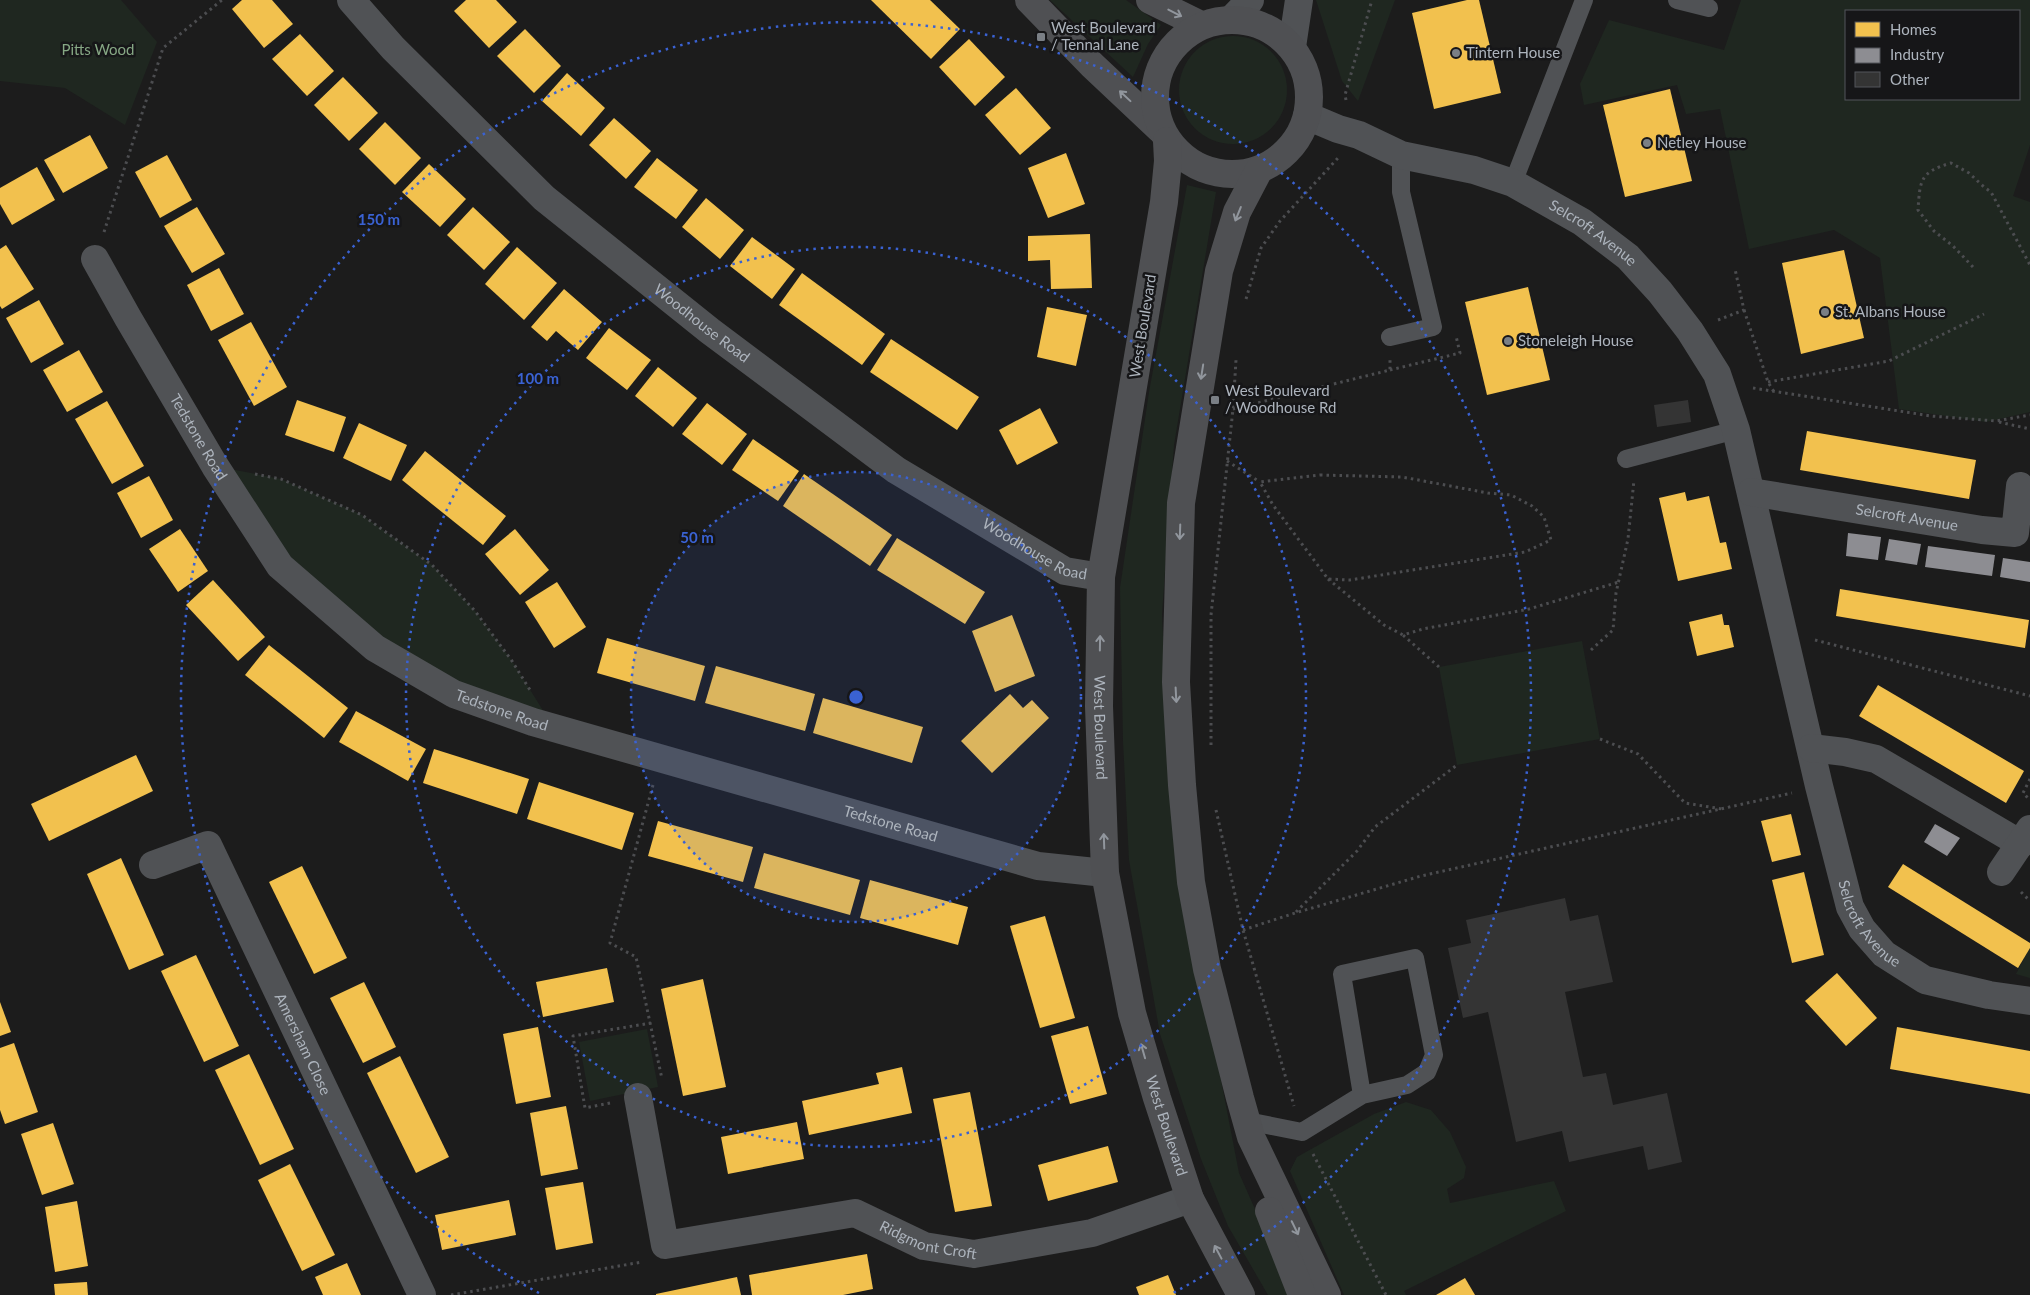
<svg xmlns="http://www.w3.org/2000/svg" width="2030" height="1295" viewBox="0 0 2030 1295" font-family="Lato,sans-serif">
	<style>
		.green { fill: #1f2720; fill-rule: evenodd }
		.homes { fill: #f2c14e }
		.industry { fill: #8d8d92 }
		.building { fill: #343434 }
		.lines { fill: none; stroke-linecap: round; stroke-linejoin: round }
		.path { stroke: #4c4d50; stroke-width: 3; stroke-dasharray: 2.5 4; stroke-linecap: butt }
		.service { stroke: #505255; stroke-width: 18 }
		.minor { stroke: #505255; stroke-width: 28 }
		.tertiary { stroke: #505255; stroke-width: 28 }
		.secondary { stroke: #4f5053; stroke-width: 28 }
		.oneway { stroke: #91969d }
		.ring { fill: none; stroke: #3a62d3; stroke-width: 2.5; stroke-dasharray: 2.5 5 }
		.poi-dot { fill: #7a7f85; stroke: #161618; stroke-width: 2 }
		.labels { text-anchor: middle; stroke-width: 5; stroke-linejoin: round; paint-order: stroke }
		.poi-label { font-size: 15px; fill: #adb4bd; stroke: #161618; text-anchor: start }
		.park-label { font-size: 15px; fill: #86a784; stroke: #161618 }
		.street-label { font-size: 15px; fill: #adb4bd; stroke: #161618 }
		.centre { fill: #3a62d3; stroke: #161618; stroke-width: 2.5 }
		.ring-label { font-size: 15px; text-anchor: middle; font-weight: bold; fill: #3a62d3; stroke: #161618; stroke-width: 5; stroke-linejoin: round; paint-order: stroke }
	</style>
	<rect width="100%" height="100%" fill="#1c1c1c"/>
	<g class="green">
		<path d="M 0,0 L 121,0 L 157,42 L 125,125 L 65,88 L 0,81 Z"/>
		<path d="M 1050,0 L 1126,0 L 1161,25 L 1148,44 L 1133,77 Z"/>
		<path d="M 1316,0 L 1395,0 L 1358,101 L 1342,81 Z"/>
		<path d="M 1741,0 L 2030,0 L 2030,145 L 2013,196 L 2030,202 L 2030,412 L 1986,422 L 1899,409 L 1880,258 L 1834,230 L 1749,249 L 1720,109 L 1686,114 L 1677,85 L 1584,105 L 1580,84 L 1609,20 L 1724,50 ZM 1846,11 L 2019,11 L 2019,99 L 1846,99 Z"/>
		<circle cx="1233" cy="90" r="54"/>
		<path d="M 1187,185 L 1216,192 L 1174,445 L 1162,614 L 1168,751 L 1214,1044 L 1239,1173 L 1293,1295 L 1268,1295 L 1228,1226 L 1201,1159 L 1160,1034 L 1129,860 L 1123,741 L 1120,588 L 1149,392 Z"/>
		<path d="M 215,466 L 281,479 L 362,515 L 432,565 L 475,611 L 512,661 L 554,728 L 454,694 L 280,566 Z"/>
		<path d="M 1582,641 L 1600,739 L 1457,765 L 1439,667 Z"/>
		<path d="M 2030,947 L 2030,978 L 2016,974 Z"/>
		<path d="M 647,1029 L 658,1087 L 590,1101 L 579,1042 Z"/>
		<path d="M 1406,1102 L 1431,1110 L 1450,1132 L 1466,1167 L 1464,1178 L 1447,1189 L 1450,1203 L 1554,1181 L 1566,1211 L 1404,1291 L 1406,1295 L 1344,1295 L 1290,1171 L 1297,1157 L 1374,1114 Z"/>
	</g>
	<g class="homes">
		<path d="M 242,0 L 272,0 L 293,24 L 264,48 L 232,9 Z"/>
		<path d="M 466,0 L 496,0 L 517,22 L 489,48 L 454,11 Z"/>
		<path d="M 871,0 L 930,0 L 960,29 L 931,59 Z"/>
		<path d="M 1467,0 L 1479,0 L 1501,93 L 1434,109 L 1412,13 Z"/>
		<path d="M 525,29 L 561,66 L 534,93 L 497,56 Z"/>
		<path d="M 300,34 L 334,71 L 307,96 L 272,59 Z"/>
		<path d="M 969,39 L 1005,77 L 975,106 L 939,67 Z"/>
		<path d="M 567,73 L 605,108 L 581,136 L 542,101 Z"/>
		<path d="M 343,77 L 378,113 L 349,141 L 314,105 Z"/>
		<path d="M 1016,88 L 1051,128 L 1020,155 L 985,115 Z"/>
		<path d="M 1670,89 L 1692,181 L 1625,197 L 1603,105 Z"/>
		<path d="M 614,118 L 651,151 L 626,179 L 589,145 Z"/>
		<path d="M 385,122 L 421,158 L 395,185 L 359,149 Z"/>
		<path d="M 90,135 L 108,168 L 63,193 L 44,160 Z"/>
		<path d="M 1066,153 L 1085,204 L 1048,218 L 1028,168 Z"/>
		<path d="M 167,155 L 192,200 L 160,218 L 135,172 Z"/>
		<path d="M 657,158 L 698,190 L 676,219 L 634,187 Z"/>
		<path d="M 429,164 L 466,199 L 440,227 L 402,192 Z"/>
		<path d="M 37,167 L 55,200 L 12,225 L 0,204 L 0,188 Z"/>
		<path d="M 706,198 L 744,230 L 720,259 L 682,227 Z"/>
		<path d="M 197,207 L 225,254 L 192,273 L 164,226 Z"/>
		<path d="M 473,207 L 510,242 L 484,270 L 447,235 Z"/>
		<path d="M 1090,234 L 1092,288 L 1051,289 L 1050,260 L 1028,261 L 1028,236 Z"/>
		<path d="M 752,237 L 795,269 L 772,299 L 730,266 Z"/>
		<path d="M 6,245 L 34,289 L 2,309 L 0,306 L 0,249 Z"/>
		<path d="M 517,247 L 557,283 L 524,320 L 485,284 Z"/>
		<path d="M 1844,250 L 1864,338 L 1801,354 L 1782,263 Z"/>
		<path d="M 219,268 L 244,314 L 211,331 L 187,285 Z"/>
		<path d="M 802,273 L 885,334 L 862,365 L 779,305 Z"/>
		<path d="M 1528,287 L 1550,380 L 1487,395 L 1465,302 Z"/>
		<path d="M 564,289 L 602,322 L 578,350 L 556,331 L 547,341 L 531,327 Z"/>
		<path d="M 39,300 L 64,344 L 31,363 L 6,318 Z"/>
		<path d="M 1047,307 L 1087,315 L 1076,366 L 1037,357 Z"/>
		<path d="M 251,322 L 287,387 L 254,406 L 218,340 Z"/>
		<path d="M 609,328 L 651,360 L 627,390 L 586,358 Z"/>
		<path d="M 891,339 L 979,397 L 957,430 L 870,372 Z"/>
		<path d="M 79,350 L 103,392 L 67,412 L 43,370 Z"/>
		<path d="M 658,367 L 697,398 L 673,427 L 635,396 Z"/>
		<path d="M 297,400 L 346,417 L 334,452 L 285,435 Z"/>
		<path d="M 107,401 L 144,466 L 112,484 L 75,419 Z"/>
		<path d="M 707,403 L 747,434 L 722,465 L 682,434 Z"/>
		<path d="M 1040,408 L 1058,443 L 1017,465 L 999,430 Z"/>
		<path d="M 359,423 L 407,445 L 391,481 L 343,458 Z"/>
		<path d="M 1807,431 L 1976,460 L 1969,499 L 1800,470 Z"/>
		<path d="M 753,439 L 799,471 L 778,501 L 732,470 Z"/>
		<path d="M 425,451 L 506,516 L 483,545 L 402,480 Z"/>
		<path d="M 804,474 L 892,535 L 870,566 L 783,506 Z"/>
		<path d="M 149,476 L 173,520 L 141,538 L 117,493 Z"/>
		<path d="M 1685,492 L 1687,501 L 1709,496 L 1720,543 L 1726,542 L 1732,569 L 1678,581 L 1659,498 Z"/>
		<path d="M 180,529 L 208,571 L 178,592 L 149,549 Z"/>
		<path d="M 515,529 L 549,570 L 520,595 L 485,554 Z"/>
		<path d="M 897,538 L 985,592 L 965,624 L 877,570 Z"/>
		<path d="M 213,580 L 265,637 L 238,661 L 186,605 Z"/>
		<path d="M 557,582 L 586,627 L 554,648 L 525,602 Z"/>
		<path d="M 1840,589 L 2029,620 L 2025,648 L 1836,616 Z"/>
		<path d="M 1722,614 L 1724,625 L 1729,625 L 1734,647 L 1697,656 L 1689,622 Z"/>
		<path d="M 1012,615 L 1035,676 L 995,692 L 972,631 Z"/>
		<path d="M 607,638 L 705,666 L 695,701 L 597,673 Z"/>
		<path d="M 269,645 L 348,708 L 324,738 L 245,675 Z"/>
		<path d="M 716,666 L 815,694 L 805,731 L 705,703 Z"/>
		<path d="M 1878,685 L 2024,771 L 2006,803 L 1859,716 Z"/>
		<path d="M 1010,694 L 1023,708 L 1032,700 L 1049,718 L 992,773 L 961,741 Z"/>
		<path d="M 823,698 L 923,727 L 912,763 L 813,733 Z"/>
		<path d="M 356,711 L 426,749 L 408,781 L 339,742 Z"/>
		<path d="M 434,749 L 529,779 L 517,814 L 423,783 Z"/>
		<path d="M 136,755 L 153,791 L 49,841 L 31,804 Z"/>
		<path d="M 539,782 L 634,813 L 622,850 L 527,819 Z"/>
		<path d="M 1791,814 L 1801,855 L 1772,862 L 1761,821 Z"/>
		<path d="M 658,821 L 753,847 L 743,882 L 648,856 Z"/>
		<path d="M 764,853 L 860,880 L 850,915 L 754,888 Z"/>
		<path d="M 121,858 L 164,955 L 129,970 L 87,874 Z"/>
		<path d="M 1903,864 L 2030,943 L 2030,948 L 2018,968 L 1888,887 Z"/>
		<path d="M 302,866 L 347,958 L 314,974 L 269,882 Z"/>
		<path d="M 1804,872 L 1824,955 L 1792,963 L 1772,880 Z"/>
		<path d="M 870,880 L 968,907 L 958,945 L 860,918 Z"/>
		<path d="M 1045,916 L 1075,1018 L 1040,1028 L 1010,926 Z"/>
		<path d="M 196,955 L 239,1046 L 204,1062 L 161,971 Z"/>
		<path d="M 607,968 L 614,1002 L 543,1017 L 536,982 Z"/>
		<path d="M 1837,973 L 1877,1018 L 1846,1046 L 1805,1001 Z"/>
		<path d="M 703,979 L 726,1087 L 683,1096 L 661,989 Z"/>
		<path d="M 364,982 L 396,1047 L 363,1063 L 330,998 Z"/>
		<path d="M 0,1002 L 11,1032 L 0,1036 Z"/>
		<path d="M 1088,1026 L 1107,1094 L 1070,1104 L 1051,1036 Z"/>
		<path d="M 538,1027 L 551,1097 L 516,1104 L 503,1034 Z"/>
		<path d="M 1897,1027 L 2030,1051 L 2030,1094 L 1890,1069 Z"/>
		<path d="M 14,1043 L 38,1112 L 5,1124 L 0,1110 L 0,1048 Z"/>
		<path d="M 249,1054 L 294,1149 L 260,1165 L 215,1070 Z"/>
		<path d="M 400,1056 L 449,1157 L 416,1173 L 367,1073 Z"/>
		<path d="M 902,1067 L 912,1113 L 809,1135 L 802,1101 L 879,1084 L 876,1073 Z"/>
		<path d="M 970,1092 L 992,1206 L 955,1212 L 933,1099 Z"/>
		<path d="M 566,1106 L 578,1169 L 541,1176 L 530,1113 Z"/>
		<path d="M 797,1122 L 804,1159 L 728,1174 L 721,1137 Z"/>
		<path d="M 53,1123 L 74,1184 L 42,1195 L 21,1134 Z"/>
		<path d="M 1108,1146 L 1118,1182 L 1048,1201 L 1038,1165 Z"/>
		<path d="M 290,1164 L 335,1255 L 302,1271 L 258,1180 Z"/>
		<path d="M 583,1182 L 593,1243 L 556,1250 L 545,1188 Z"/>
		<path d="M 509,1200 L 516,1235 L 442,1250 L 435,1215 Z"/>
		<path d="M 77,1201 L 88,1266 L 55,1272 L 45,1207 Z"/>
		<path d="M 867,1254 L 873,1289 L 843,1295 L 752,1295 L 749,1275 Z"/>
		<path d="M 347,1263 L 361,1295 L 323,1295 L 315,1277 Z"/>
		<path d="M 1168,1275 L 1176,1295 L 1139,1295 L 1136,1287 Z"/>
		<path d="M 737,1277 L 741,1295 L 656,1295 L 656,1294 Z"/>
		<path d="M 1465,1278 L 1475,1295 L 1436,1295 Z"/>
		<path d="M 87,1282 L 88,1295 L 55,1295 L 54,1284 Z"/>
	</g>
	<g class="industry">
		<path d="M 1848,533 L 1881,537 L 1878,560 L 1846,556 Z"/>
		<path d="M 1889,539 L 1921,544 L 1917,565 L 1885,560 Z"/>
		<path d="M 1928,546 L 1995,555 L 1992,576 L 1925,567 Z"/>
		<path d="M 2003,558 L 2030,562 L 2030,582 L 2000,577 Z"/>
		<path d="M 1935,824 L 1960,838 L 1947,856 L 1924,842 Z"/>
	</g>
	<g class="building">
		<path d="M 1688,400 L 1691,422 L 1657,427 L 1654,405 Z"/>
		<path d="M 1565,898 L 1570,921 L 1598,915 L 1613,982 L 1565,992 L 1583,1077 L 1606,1073 L 1613,1105 L 1667,1093 L 1682,1162 L 1648,1170 L 1643,1146 L 1569,1162 L 1562,1131 L 1516,1142 L 1488,1012 L 1463,1018 L 1448,948 L 1471,943 L 1466,920 Z"/>
	</g>
	<g class="lines">
		<g class="path">
			<path d="M 1346,100 L 1345,95 L 1372,0"/>
			<path d="M 104,232 L 163,48 L 222,0"/>
			<path d="M 1973,267 L 1953,246 L 1934,231 L 1918,210 C 1920,180 1920,172 1951,163 L 1969,173 L 1984,187 L 1991,192 L 2030,265"/>
			<path d="M 1246,299 L 1261,248 L 1280,221 L 1338,158"/>
			<path d="M 1744,310 L 1768,382 L 1774,392"/>
			<path d="M 1718,320 L 1744,310 L 1735,269"/>
			<path d="M 1390,370 L 1460,353 L 1456,336"/>
			<path d="M 1768,382 L 1889,361 L 1984,314"/>
			<path d="M 1753,388 L 1931,416 L 1996,421 L 2030,415"/>
			<path d="M 1233,409 L 1390,370 L 1390,360"/>
			<path d="M 1999,422 L 2030,429"/>
			<path d="M 1227,461 L 1260,482"/>
			<path d="M 255,474 L 281,479 L 362,515 L 432,565 L 475,611 L 512,661 L 530,690"/>
			<path d="M 1320,475 L 1402,477 L 1488,493 L 1511,495 L 1532,506 L 1544,517 L 1551,540 L 1525,552 L 1350,580 L 1328,579 L 1273,505 L 1260,482 Z"/>
			<path d="M 1328,579 L 1384,625 L 1403,635"/>
			<path d="M 1815,640 L 2030,696"/>
			<path d="M 1591,650 L 1613,630 L 1616,593 L 1628,539 L 1634,480"/>
			<path d="M 1439,667 L 1403,635 L 1423,629 L 1529,609 L 1619,582"/>
			<path d="M 1600,739 L 1638,754 L 1685,803 L 1722,809"/>
			<path d="M 1211,745 L 1211,615 L 1233,409 L 1236,360"/>
			<path d="M 2030,779 L 2023,793 L 2030,800"/>
			<path d="M 653,785 L 610,943 L 636,957 L 662,1079"/>
			<path d="M 1216,810 L 1243,930 L 1294,1106"/>
			<path d="M 2021,892 L 2030,901"/>
			<path d="M 1296,912 L 1357,851 L 1375,827 L 1457,765"/>
			<path d="M 1243,930 L 1295,913 L 1421,876 L 1792,793"/>
			<path d="M 610,1103 L 585,1108 L 573,1036 L 651,1023"/>
			<path d="M 1313,1154 L 1386,1295"/>
			<path d="M 451,1295 L 642,1262"/>
		</g>
		<g class="service">
			<path d="M 1677,0 L 1709,8"/>
			<path d="M 1513,183 L 1584,0"/>
			<path d="M 1390,337 L 1433,327 L 1401,192 L 1401,155"/>
			<path d="M 1626,459 L 1736,430"/>
			<path d="M 1247,1121 L 1302,1132 L 1362,1095 L 1342,974 L 1415,958 L 1434,1055 L 1427,1072 L 1407,1085 L 1362,1095"/>
		</g>
		<g class="minor">
			<path id="s1" d="M 351,0 L 393,48 L 544,198 L 710,331 L 896,470 L 1065,571 L 1101,577"/>
			<path id="s2" d="M 1307,116 L 1338,129 L 1359,135 L 1401,155 L 1474,170 L 1513,183 L 1582,222 L 1628,257 L 1660,292 L 1690,331 L 1717,374 L 1736,430 L 1819,786 L 1850,907 L 1862,929 L 1884,954 L 1925,980 L 1989,995 L 2030,1001"/>
			<path id="s3" d="M 95,259 L 128,318 L 215,466 L 280,566 L 375,648 L 454,694 L 533,722 L 1038,866 L 1105,873"/>
			<path id="s4" d="M 1751,492 L 1982,530 L 2015,533 L 2020,486"/>
			<path d="M 1811,748 L 1845,752 L 1876,759 L 2021,844"/>
			<path id="s5" d="M 153,865 L 208,845 L 422,1295"/>
			<path d="M 2001,872 L 2030,829"/>
			<path id="s6" d="M 638,1097 L 665,1245 L 855,1213 L 924,1246 L 974,1254 L 1092,1233 L 1190,1199"/>
		</g>
		<g class="tertiary">
			<path d="M 1232,19 L 1250,0"/>
			<path d="M 1292,47 L 1299,0"/>
		</g>
		<g class="secondary">
			<path d="M 1029,0 L 1092,65 L 1160,129"/>
			<path d="M 1150,0 L 1201,25"/>
			<circle cx="1232" cy="97" r="77"/>
			<path id="s7" d="M 1167,141 L 1168,161 L 1164,202 L 1101,577 L 1099,706 L 1105,873 L 1132,1013 L 1157,1098 L 1190,1199 L 1241,1295"/>
			<path d="M 1259,170 L 1237,212 L 1219,271 L 1181,503 L 1176,682 L 1182,785 L 1191,882 L 1207,969 L 1240,1098 L 1251,1137 L 1327,1295"/>
			<path d="M 1269,1211 L 1302,1295"/>
		</g>
	</g>
	<defs><path id="oneway-shaft" d="M-6 0H5M1.5-3L5.5 0L1.5 3" fill="none" stroke-width="1.6" stroke-linecap="round" stroke-linejoin="round" transform="scale(1.25)"/></defs>
	<g class="oneway">
		<use href="#oneway-shaft" transform="translate(1175 13) rotate(27)"/>
		<use href="#oneway-shaft" transform="translate(1125 96) rotate(-137)"/>
		<use href="#oneway-shaft" transform="translate(1238 214) rotate(112)"/>
		<use href="#oneway-shaft" transform="translate(1202 372) rotate(99)"/>
		<use href="#oneway-shaft" transform="translate(1180 532) rotate(92)"/>
		<use href="#oneway-shaft" transform="translate(1100 643) rotate(-89)"/>
		<use href="#oneway-shaft" transform="translate(1176 695) rotate(87)"/>
		<use href="#oneway-shaft" transform="translate(1104 841) rotate(-92)"/>
		<use href="#oneway-shaft" transform="translate(1143 1051) rotate(-106)"/>
		<use href="#oneway-shaft" transform="translate(1295 1228) rotate(64)"/>
		<use href="#oneway-shaft" transform="translate(1218 1252) rotate(-118)"/>
	</g>
	<circle cx="856" cy="697" r="225" fill="#3a62d3" fill-opacity=".12"/>
	<g class="ring">
		<circle cx="856" cy="697" r="225"/>
		<circle cx="856" cy="697" r="450"/>
		<path d="M539 1293A675 675 0 1 1 1173 1293"/>
	</g>
	<g class="poi-dot">
		<rect x="1036" y="32" width="10" height="10" rx="2.5"/>
		<circle cx="1456" cy="53" r="5"/>
		<circle cx="1647" cy="143" r="5"/>
		<circle cx="1825" cy="312" r="5"/>
		<circle cx="1508" cy="341" r="5"/>
		<rect x="1210" y="395" width="10" height="10" rx="2.5"/>
	</g>
	<g class="labels">
		<g class="poi-label">
			<text x="1051" y="33">West Boulevard<tspan x="1051" dy="17">/ Tennal Lane</tspan></text>
			<text x="1466" y="58">Tintern House</text>
			<text x="1657" y="148">Netley House</text>
			<text x="1835" y="317">St. Albans House</text>
			<text x="1518" y="346">Stoneleigh House</text>
			<text x="1225" y="396">West Boulevard<tspan x="1225" dy="17">/ Woodhouse Rd</tspan></text>
		</g>
		<g class="park-label">
			<text x="98" y="55">Pitts Wood</text>
		</g>
		<g class="street-label">
			<text dy="5" stroke="none"><textPath href="#s2" startOffset="312">Selcroft Avenue</textPath></text>
			<text dy="5" stroke="none"><textPath href="#s1" startOffset="478">Woodhouse Road</textPath></text>
			<text transform="translate(1143 326) rotate(-81)" y="5">West Boulevard</text>
			<text dy="5" stroke="none"><textPath href="#s3" startOffset="206">Tedstone Road</textPath></text>
			<text dy="5" stroke="none"><textPath href="#s4" startOffset="158">Selcroft Avenue</textPath></text>
			<text dy="5" stroke="none"><textPath href="#s1" startOffset="882">Woodhouse Road</textPath></text>
			<text dy="5" stroke="none"><textPath href="#s3" startOffset="626">Tedstone Road</textPath></text>
			<text dy="5" stroke="none"><textPath href="#s7" startOffset="592">West Boulevard</textPath></text>
			<text dy="5" stroke="none"><textPath href="#s3" startOffset="1031">Tedstone Road</textPath></text>
			<text dy="5" stroke="none"><textPath href="#s2" startOffset="1076">Selcroft Avenue</textPath></text>
			<text dy="5" stroke="none"><textPath href="#s5" startOffset="279">Amersham Close</textPath></text>
			<text dy="5" stroke="none"><textPath href="#s7" startOffset="998">West Boulevard</textPath></text>
			<text dy="5" stroke="none"><textPath href="#s6" startOffset="422">Ridgmont Croft</textPath></text>
		</g>
	</g>
	<circle cx="856" cy="697" r="8" class="centre"/>
	<g class="ring-label">
		<text x="379" y="225">150 m</text>
		<text x="538" y="384">100 m</text>
		<text x="697" y="543">50 m</text>
	</g>
	<rect x="1845" y="10" width="175" height="90" fill="#161618" stroke="#52555a"/>
	<rect x="1855" y="22" width="25" height="15" fill="#f2c14e" stroke="#52555a"/>
	<text x="1890" y="35" font-size="15" fill="#adb4bd">Homes</text>
	<rect x="1855" y="48" width="25" height="15" fill="#8d8d92" stroke="#52555a"/>
	<text x="1890" y="60" font-size="15" fill="#adb4bd">Industry</text>
	<rect x="1855" y="72" width="25" height="15" fill="#343434" stroke="#52555a"/>
	<text x="1890" y="85" font-size="15" fill="#adb4bd">Other</text>
</svg>
